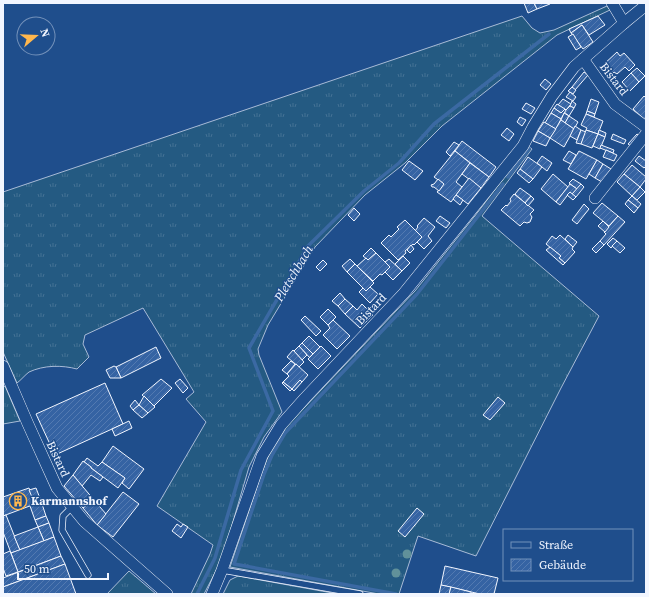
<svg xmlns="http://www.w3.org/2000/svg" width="649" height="597" viewBox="0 0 649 597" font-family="'Source Serif 4',serif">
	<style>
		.grass { fill: url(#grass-tufts); stroke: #a8bbd7 }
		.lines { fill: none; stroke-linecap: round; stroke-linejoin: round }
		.stream { stroke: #3b69a3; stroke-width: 3.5 }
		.building { fill: url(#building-hatch); stroke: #f2f6ff }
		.service-casing { stroke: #f2f6ff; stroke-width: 7 }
		.minor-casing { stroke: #f2f6ff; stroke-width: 12 }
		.service { stroke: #1f4e8c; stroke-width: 5.5 }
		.minor { stroke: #1f4e8c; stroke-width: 11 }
		.tree { fill: #61919a }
		.labels { text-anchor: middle; stroke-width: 3; stroke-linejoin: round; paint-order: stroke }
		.street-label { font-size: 12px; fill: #f2f6ff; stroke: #1f4e8c }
		.poi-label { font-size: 12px; font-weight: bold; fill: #f2f6ff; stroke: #1f4e8c; text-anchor: start }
		.water-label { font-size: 13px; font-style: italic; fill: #f2f6ff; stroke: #1f4e8c }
	</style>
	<defs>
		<pattern id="grass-tufts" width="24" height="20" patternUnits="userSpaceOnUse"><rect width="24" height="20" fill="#245a82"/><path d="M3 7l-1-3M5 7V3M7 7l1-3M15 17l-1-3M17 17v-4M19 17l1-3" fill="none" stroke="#447295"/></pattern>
		<pattern id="building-hatch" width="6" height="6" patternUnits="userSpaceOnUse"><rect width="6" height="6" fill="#3563a3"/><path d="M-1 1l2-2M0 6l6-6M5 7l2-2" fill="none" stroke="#537ab1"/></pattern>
	</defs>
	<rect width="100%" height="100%" fill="#1f4e8c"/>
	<g class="grass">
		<path d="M 607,6 L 610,10 L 557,35 L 442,126 L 405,163 L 365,195 L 315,247 L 268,325 L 258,349 L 259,355 L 282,412 L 264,437 L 249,467 L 222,559 L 204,594 L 191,594 L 210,554 L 213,545 L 157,506 L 206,422 L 186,399 L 194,392 L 143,308 L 85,335 L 83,344 L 89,357 L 77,369 C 62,365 44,365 29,372 C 25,375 21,380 17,383 L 3,352 L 3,192 L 522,16 L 532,28 L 540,33 L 554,30 Z"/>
		<path d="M 528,146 L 532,149 L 482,216 L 599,316 L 561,388 L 476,556 L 418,536 L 399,594 L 379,594 L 230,567 L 262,473 L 269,454 L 285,428 L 415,291 L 478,212 Z"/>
		<path d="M 5,386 L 20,421 L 3,424 L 3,387 Z"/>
		<path d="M 129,571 L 156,594 L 107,594 Z"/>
		<path d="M 238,576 L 338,594 L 223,594 L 230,580 Z"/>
	</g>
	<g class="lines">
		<g class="stream">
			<path d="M 508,177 L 529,149"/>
			<path d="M 197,594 L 215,558 L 241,470 L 273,411 L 249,348 L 308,246 L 364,191 L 399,163 L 434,124 L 549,34"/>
			<path d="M 396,594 L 234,564 L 264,474 L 272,455 L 285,433 L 417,294 L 479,215 L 503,184"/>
		</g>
	</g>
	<g class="building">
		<path d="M 524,3 L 534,3 L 537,9 L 528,13 Z"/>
		<path d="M 534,3 L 549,3 L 550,4 L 537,9 Z"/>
		<path d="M 598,16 L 605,25 L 589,35 L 582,25 L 571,33 L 569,29 Z"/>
		<path d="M 582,25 L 593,42 L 583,49 L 571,33 Z"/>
		<path d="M 573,34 L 581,47 L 576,50 L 568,37 Z"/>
		<path d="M 617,52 L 620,56 L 624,53 L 635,65 L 629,71 L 625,67 L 617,74 L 614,72 L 612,74 L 609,71 L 608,72 L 602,66 Z"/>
		<path d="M 637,68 L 645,76 L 639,82 L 631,73 Z"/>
		<path d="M 584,72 L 588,75 L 575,90 L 572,87 Z"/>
		<path d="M 631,73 L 639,82 L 630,91 L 622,82 Z"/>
		<path d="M 545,79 L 551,84 L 546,90 L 540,85 Z"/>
		<path d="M 572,87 L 576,90 L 573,94 L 568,91 Z"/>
		<path d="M 570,92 L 576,97 L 573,101 L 566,97 Z"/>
		<path d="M 644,96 L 646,98 L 646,118 L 645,120 L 633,109 Z"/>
		<path d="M 563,99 L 571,104 L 566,110 L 558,105 Z"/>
		<path d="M 591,99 L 599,102 L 595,114 L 587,111 Z"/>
		<path d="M 572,101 L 576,104 L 574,108 L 570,106 Z"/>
		<path d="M 526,103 L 535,108 L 531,114 L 522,109 Z"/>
		<path d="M 557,104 L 565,109 L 561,113 L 554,108 Z"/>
		<path d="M 570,106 L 574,108 L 569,116 L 564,112 Z"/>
		<path d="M 554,108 L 561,113 L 565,109 L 566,110 L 561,119 L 551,113 Z"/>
		<path d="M 587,111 L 595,114 L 594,117 L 586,114 Z"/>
		<path d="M 551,113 L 561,119 L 556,129 L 545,123 Z"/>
		<path d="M 564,113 L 569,116 L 565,123 L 561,120 Z"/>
		<path d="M 586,114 L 603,121 L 598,134 L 586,130 L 587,128 L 581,125 Z"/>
		<path d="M 569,116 L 578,122 L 574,129 L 565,123 Z"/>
		<path d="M 520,117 L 526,120 L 522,126 L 517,122 Z"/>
		<path d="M 561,120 L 574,129 L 564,147 L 550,138 Z"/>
		<path d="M 544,122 L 556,129 L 550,138 L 538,131 Z"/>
		<path d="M 575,126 L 581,130 L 577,140 L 570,136 Z"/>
		<path d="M 507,128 L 514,134 L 509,141 L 501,135 Z"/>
		<path d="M 581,130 L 586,132 L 581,144 L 576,143 Z"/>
		<path d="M 586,130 L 598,134 L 592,148 L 581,144 Z"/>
		<path d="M 599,130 L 606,133 L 605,137 L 598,134 Z"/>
		<path d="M 538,131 L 550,138 L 546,146 L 533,141 Z"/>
		<path d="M 598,134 L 605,137 L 600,149 L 593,146 Z"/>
		<path d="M 613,134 L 626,140 L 624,144 L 611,139 Z"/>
		<path d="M 637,134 L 641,137 L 632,147 L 628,144 Z"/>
		<path d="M 462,141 L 496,167 L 489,177 L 455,151 Z"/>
		<path d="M 454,142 L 459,145 L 450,156 L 446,152 Z"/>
		<path d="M 601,145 L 614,150 L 613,153 L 600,148 Z"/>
		<path d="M 606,150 L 617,155 L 614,161 L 603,157 Z"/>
		<path d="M 455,151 L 470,163 L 456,182 L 462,187 L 451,202 L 437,192 L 444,184 L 434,177 Z"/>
		<path d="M 569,151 L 576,155 L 571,164 L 563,160 Z"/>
		<path d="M 579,151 L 597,160 L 586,179 L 568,169 Z"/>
		<path d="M 542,156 L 552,163 L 547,171 L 537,163 Z"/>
		<path d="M 639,156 L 646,161 L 646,166 L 644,168 L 635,161 Z"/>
		<path d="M 528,157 L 542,167 L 533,179 L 520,169 Z"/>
		<path d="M 597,160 L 603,164 L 595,178 L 589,174 Z"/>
		<path d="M 409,161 L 423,171 L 415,180 L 402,170 Z"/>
		<path d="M 470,163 L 489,177 L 481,188 L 462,174 Z"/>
		<path d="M 603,164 L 611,169 L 602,182 L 595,178 Z"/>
		<path d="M 632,165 L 646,177 L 646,179 L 640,187 L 624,174 Z"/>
		<path d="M 520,169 L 533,179 L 529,183 L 517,173 Z"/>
		<path d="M 553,174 L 568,187 L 556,202 L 541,189 Z"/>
		<path d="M 624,174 L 640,187 L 632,196 L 617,182 Z"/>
		<path d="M 469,178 L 481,188 L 468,204 L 456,195 Z"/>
		<path d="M 438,179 L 444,184 L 439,191 L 434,187 L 432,187 L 431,185 L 434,184 Z"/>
		<path d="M 573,179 L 581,184 L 577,189 L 569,183 Z"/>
		<path d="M 570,184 L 577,189 L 572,194 L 570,192 L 560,205 L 556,202 Z"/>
		<path d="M 581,184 L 584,187 L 576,197 L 572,194 Z"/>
		<path d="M 640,187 L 645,192 L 637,200 L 632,196 Z"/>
		<path d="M 520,188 L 531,196 L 525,203 L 515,194 Z"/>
		<path d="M 570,192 L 576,197 L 573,200 L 567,195 Z"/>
		<path d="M 514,194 L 534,210 L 530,214 L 532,217 L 530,222 L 527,223 L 524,222 L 520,226 L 501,210 L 506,205 L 507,206 L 511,201 L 510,199 Z"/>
		<path d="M 456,195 L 463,200 L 460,205 L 453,199 Z"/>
		<path d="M 531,196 L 534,199 L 528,206 L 525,203 Z"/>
		<path d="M 632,196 L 641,204 L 638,208 L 628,200 Z"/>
		<path d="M 628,200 L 638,208 L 634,213 L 625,204 Z"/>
		<path d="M 602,203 L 618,216 L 609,226 L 593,213 Z"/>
		<path d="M 584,204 L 589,209 L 577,224 L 572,220 Z"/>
		<path d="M 354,208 L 360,214 L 354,221 L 348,215 Z"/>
		<path d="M 440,216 L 450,223 L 446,228 L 436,221 Z"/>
		<path d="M 618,216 L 625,222 L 604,245 L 600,241 L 606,234 L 604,232 Z"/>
		<path d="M 424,218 L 435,227 L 428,236 L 432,241 L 424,249 L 417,242 L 422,237 L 415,231 L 418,227 L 417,226 Z"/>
		<path d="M 405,220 L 422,237 L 414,245 L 413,244 L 405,251 L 406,253 L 398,260 L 381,243 L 389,235 L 391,237 L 399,229 L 397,227 Z"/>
		<path d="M 603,221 L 609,227 L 605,232 L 598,226 Z"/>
		<path d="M 560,235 L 573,247 L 572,249 L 575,252 L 565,263 L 559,258 L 561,256 L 546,244 L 552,236 L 556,239 Z"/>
		<path d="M 568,235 L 577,242 L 573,247 L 565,239 Z"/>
		<path d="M 613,238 L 617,241 L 611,248 L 607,244 Z"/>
		<path d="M 600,241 L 604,245 L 596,253 L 592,249 Z"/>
		<path d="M 617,241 L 625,248 L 620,253 L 612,246 Z"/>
		<path d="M 411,245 L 414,249 L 410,253 L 407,250 Z"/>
		<path d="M 550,247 L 561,256 L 559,258 L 565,263 L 563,265 L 546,250 Z"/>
		<path d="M 371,248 L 376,253 L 368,260 L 363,256 Z"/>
		<path d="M 376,253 L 390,267 L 382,275 L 380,274 L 373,281 L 357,266 L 366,258 L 368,260 Z"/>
		<path d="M 403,256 L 410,263 L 402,271 L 395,264 Z"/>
		<path d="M 350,259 L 355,264 L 347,272 L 342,266 Z"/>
		<path d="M 389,259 L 402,271 L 393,280 L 385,272 L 390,267 L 385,262 Z"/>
		<path d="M 323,260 L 327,264 L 320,271 L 316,267 Z"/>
		<path d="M 355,264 L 374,283 L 366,291 L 347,272 Z"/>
		<path d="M 370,287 L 378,294 L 370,303 L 359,292 L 363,288 L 366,291 Z"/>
		<path d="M 340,293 L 345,299 L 338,306 L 332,301 Z"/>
		<path d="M 345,299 L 353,306 L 345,314 L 338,306 Z"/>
		<path d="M 362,304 L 373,315 L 360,328 L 345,314 L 353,306 L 357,310 Z"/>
		<path d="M 328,309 L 336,317 L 328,325 L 320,317 Z"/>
		<path d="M 305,316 L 321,331 L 316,336 L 301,320 Z"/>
		<path d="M 333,320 L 350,336 L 337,349 L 323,335 L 330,328 L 328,325 Z"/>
		<path d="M 309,336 L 320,347 L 313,354 L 302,343 Z"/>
		<path d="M 302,343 L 313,354 L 310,358 L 299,346 Z"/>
		<path d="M 299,346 L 307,355 L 302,360 L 294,351 Z"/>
		<path d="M 321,346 L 331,356 L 318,369 L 308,359 Z"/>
		<path d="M 156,347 L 161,358 L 121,378 L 116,367 Z"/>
		<path d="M 293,350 L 304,362 L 299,367 L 287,357 Z"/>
		<path d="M 291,361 L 295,364 L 287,374 L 282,370 Z"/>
		<path d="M 296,364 L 308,375 L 302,382 L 300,380 L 292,389 L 283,382 L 289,376 L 287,374 Z"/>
		<path d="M 114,366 L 116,367 L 121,378 L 110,378 L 106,370 Z"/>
		<path d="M 161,379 L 172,388 L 154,406 L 142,395 Z"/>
		<path d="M 180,379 L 188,388 L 183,393 L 175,383 Z"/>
		<path d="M 300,380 L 302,382 L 294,391 L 292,389 Z"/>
		<path d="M 283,382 L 292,389 L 290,391 L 282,383 Z"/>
		<path d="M 105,383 L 123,424 L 55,455 L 36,414 Z"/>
		<path d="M 144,396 L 155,407 L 148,413 L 139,405 Z"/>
		<path d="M 498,397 L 505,403 L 490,420 L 483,415 Z"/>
		<path d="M 135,400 L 139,405 L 133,410 L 130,406 Z"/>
		<path d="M 139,405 L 148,413 L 142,418 L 133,410 Z"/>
		<path d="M 129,421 L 132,428 L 115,436 L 112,429 Z"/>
		<path d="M 113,446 L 144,469 L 129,489 L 122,483 L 125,478 L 102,462 Z"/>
		<path d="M 87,458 L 98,466 L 102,462 L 125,478 L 118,488 L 91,468 L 91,467 L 84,462 Z"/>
		<path d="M 83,461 L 91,467 L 91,468 L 103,477 L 100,481 L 91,475 L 82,486 L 73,475 Z"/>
		<path d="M 73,475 L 94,500 L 83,508 L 64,486 Z"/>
		<path d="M 29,488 L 35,504 L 3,516 L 3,497 Z"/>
		<path d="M 36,488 L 41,501 L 35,504 L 29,490 Z"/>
		<path d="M 123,492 L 139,504 L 113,537 L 97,525 Z"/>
		<path d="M 94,500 L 106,514 L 97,525 L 83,508 Z"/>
		<path d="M 41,501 L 46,516 L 35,520 L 30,506 Z"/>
		<path d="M 417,508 L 424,514 L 405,537 L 398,531 Z"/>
		<path d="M 6,515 L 20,550 L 11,553 L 3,532 L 3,516 Z"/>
		<path d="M 46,516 L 49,523 L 38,527 L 35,520 Z"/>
		<path d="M 49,523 L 54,537 L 44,541 L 38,527 Z"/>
		<path d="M 177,524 L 181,527 L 183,524 L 188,527 L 181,538 L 172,531 Z"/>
		<path d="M 38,527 L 44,541 L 20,550 L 14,536 Z"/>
		<path d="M 54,537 L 61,556 L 18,572 L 11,553 Z"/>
		<path d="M 10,551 L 18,572 L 6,576 L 3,568 L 3,554 Z"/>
		<path d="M 61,556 L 65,564 L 3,587 L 3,578 Z"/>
		<path d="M 65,564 L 76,594 L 3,594 L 3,587 Z"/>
		<path d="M 445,566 L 498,578 L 494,594 L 480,594 L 441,585 Z"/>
		<path d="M 441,585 L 451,587 L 449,594 L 439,594 Z"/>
		<path d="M 451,587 L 471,592 L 471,594 L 449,594 Z"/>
	</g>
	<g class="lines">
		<defs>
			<g id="service">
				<path d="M 72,507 L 63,516 L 62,530 L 88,575"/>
				<path d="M 222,570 L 360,594"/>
			</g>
			<g id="minor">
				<path d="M 612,3 L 624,23"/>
				<path d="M 583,59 L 615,104 L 646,127"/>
				<path d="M 595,198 L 646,134"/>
				<path d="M 3,366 L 28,424 L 57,488 L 84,521 L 167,594"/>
				<path d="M 212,594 L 222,570 L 262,456 L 281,425 L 305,398 L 404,293 L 523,146 L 533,127 L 552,96 L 574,67 L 624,23 L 646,5"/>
			</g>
		</defs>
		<use href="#service" class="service-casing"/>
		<use href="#minor" class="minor-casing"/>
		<use href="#service" class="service"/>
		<use href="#minor" class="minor"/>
	</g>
	<g class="tree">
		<circle cx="407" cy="554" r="4.5"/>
		<circle cx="396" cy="573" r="4.5"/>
	</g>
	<defs>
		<symbol id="building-ring" viewBox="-11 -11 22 22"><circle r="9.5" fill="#1f4e8c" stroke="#ffb74d" stroke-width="1.5"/><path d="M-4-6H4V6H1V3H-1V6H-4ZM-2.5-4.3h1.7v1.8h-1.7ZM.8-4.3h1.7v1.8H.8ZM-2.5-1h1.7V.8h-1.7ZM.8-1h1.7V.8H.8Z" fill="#ffb74d"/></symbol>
	</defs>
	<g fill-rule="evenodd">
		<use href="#building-ring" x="8" y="491" width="20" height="20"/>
	</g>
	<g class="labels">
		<g class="street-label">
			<text transform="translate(614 79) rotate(52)" y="4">Bistard</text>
			<text transform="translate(371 309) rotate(-46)" y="4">Bistard</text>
			<text transform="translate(58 459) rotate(65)" y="4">Bistard</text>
		</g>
		<g class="poi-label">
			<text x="31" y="505">Karmannshof</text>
		</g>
		<g class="water-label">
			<text transform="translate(293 273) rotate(-59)" y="5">Pletschbach</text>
		</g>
	</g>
	<rect width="649" height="597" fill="none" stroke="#f2f6ff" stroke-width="8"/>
	<rect x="503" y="529" width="130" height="52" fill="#1f4e8c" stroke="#7391ba"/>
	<rect x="511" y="542" width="20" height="6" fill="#1f4e8c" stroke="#7391ba"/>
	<text x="539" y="549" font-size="12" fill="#f2f6ff">Straße</text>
	<rect x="511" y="559" width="20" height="12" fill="url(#building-hatch)" stroke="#7391ba"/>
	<text x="539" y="569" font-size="12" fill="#f2f6ff">Gebäude</text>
	<g transform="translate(36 36) rotate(71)"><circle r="19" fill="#1f4e8c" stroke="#7391ba"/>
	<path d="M0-3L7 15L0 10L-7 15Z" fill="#ffb74d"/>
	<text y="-6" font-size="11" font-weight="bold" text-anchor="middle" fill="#f2f6ff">N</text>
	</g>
	<path d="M18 573v6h90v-6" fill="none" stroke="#f2f6ff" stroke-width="2"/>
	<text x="24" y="573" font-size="12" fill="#f2f6ff" stroke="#1f4e8c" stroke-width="3" paint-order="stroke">50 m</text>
</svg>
